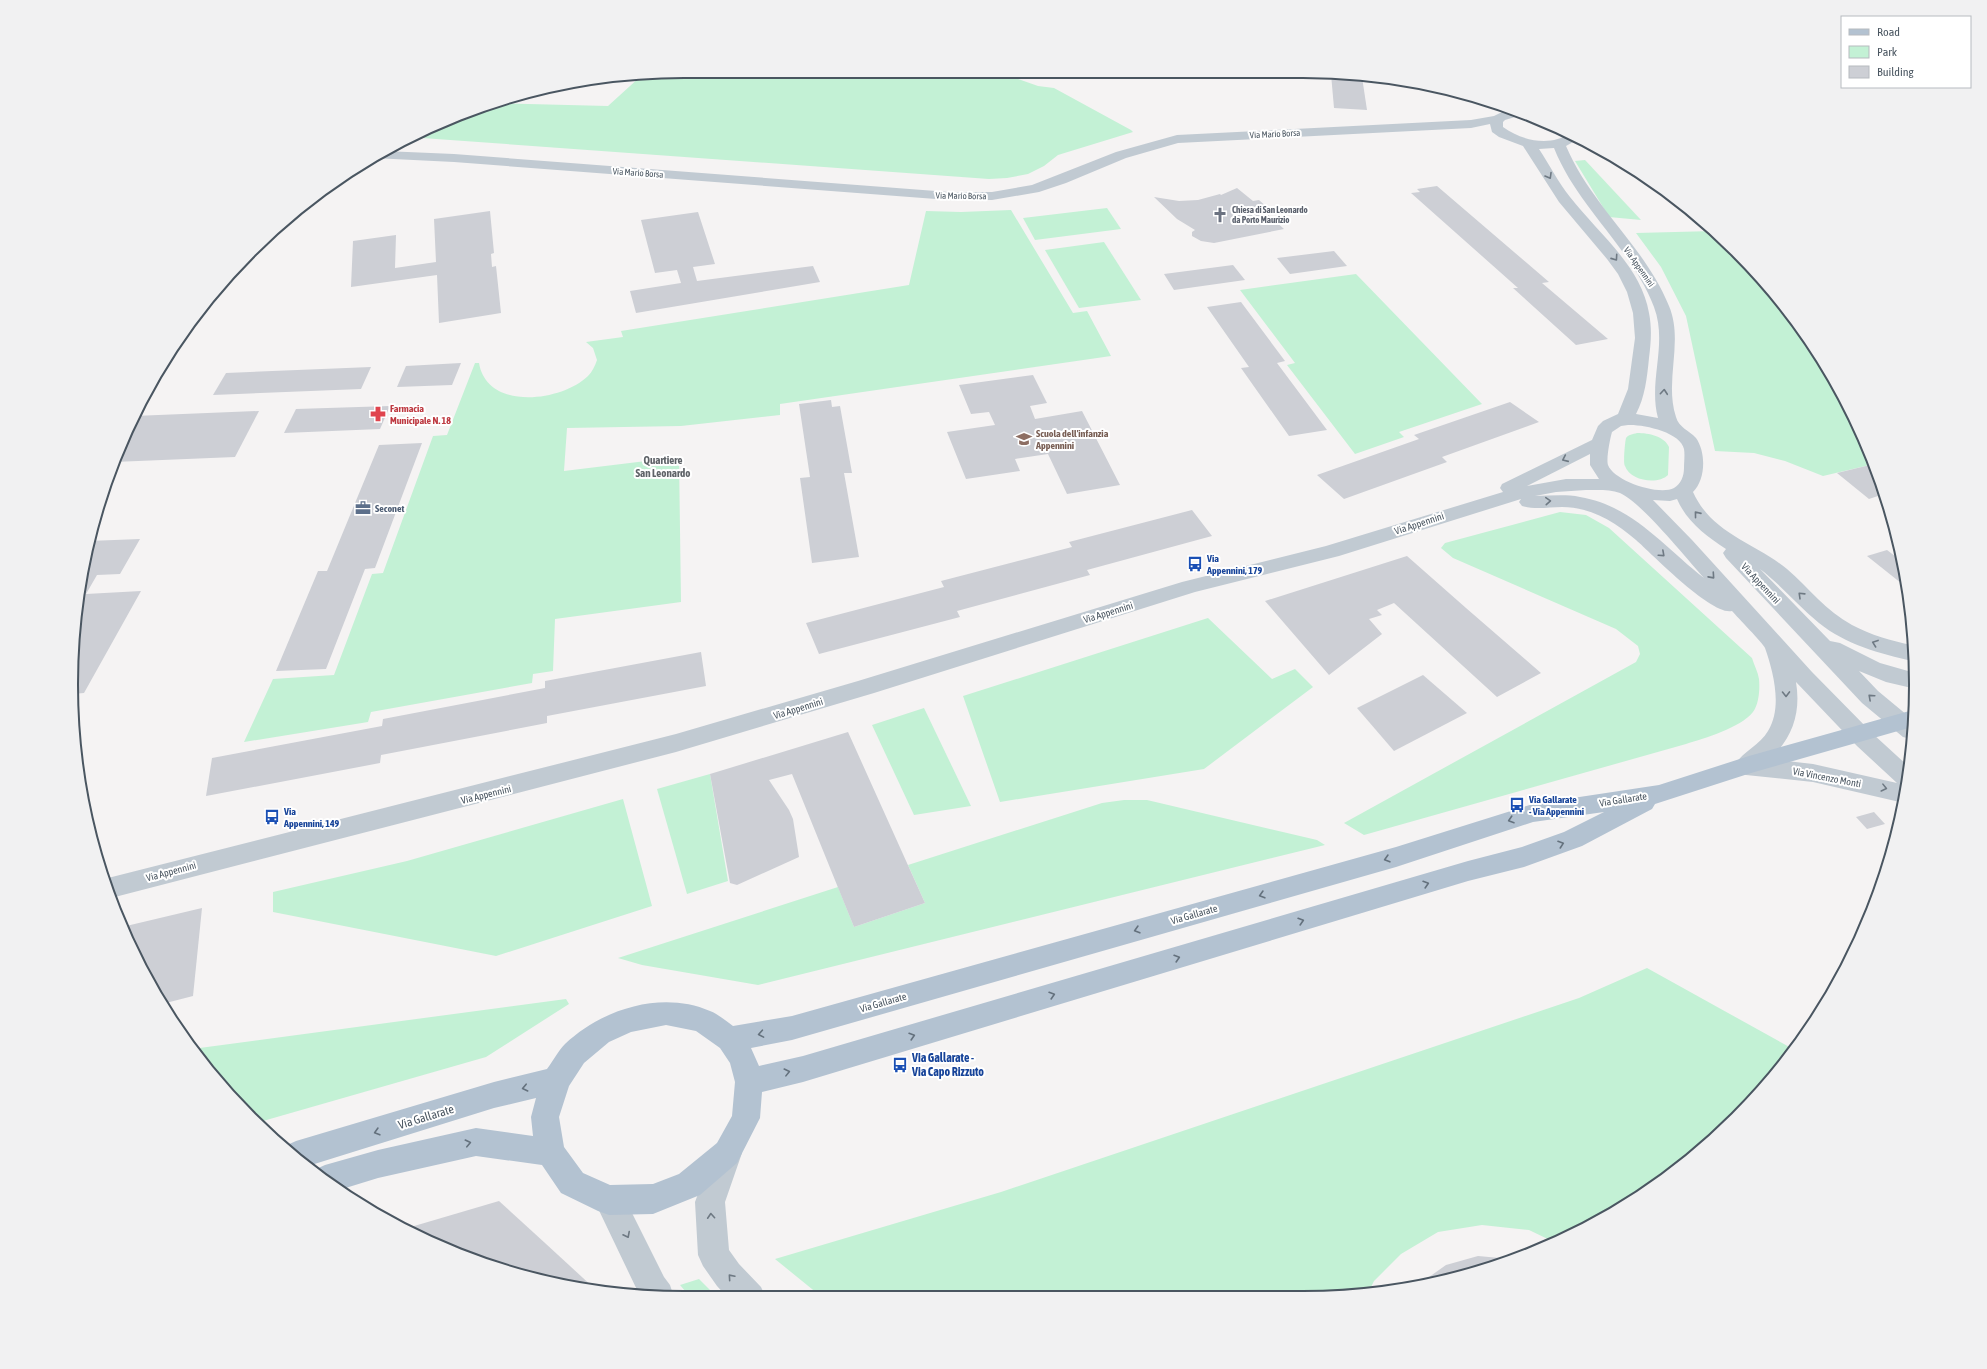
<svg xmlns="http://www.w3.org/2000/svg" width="1987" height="1369" viewBox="0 0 1987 1369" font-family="'Asap Condensed',sans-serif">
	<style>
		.green { fill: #c3f1d5 }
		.building { fill: #cdcfd5 }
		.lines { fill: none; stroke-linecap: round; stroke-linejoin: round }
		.minor { fill: #c1cad2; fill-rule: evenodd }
		.major { fill: #b3c2d1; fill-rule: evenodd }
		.oneway { stroke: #6e7983 }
		.oneway2 { stroke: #64717d }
		.labels { text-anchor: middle; stroke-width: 4; stroke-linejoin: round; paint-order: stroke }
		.far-street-label { font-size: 9px; fill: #4a5661; stroke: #fff }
		.far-worship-label { font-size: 9px; font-weight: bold; fill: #5b616d; stroke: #fff; text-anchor: start }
		.health-label { font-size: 10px; font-weight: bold; fill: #be3a42; stroke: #fff; text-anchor: start }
		.education-label { font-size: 10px; font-weight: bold; fill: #785e54; stroke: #fff; text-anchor: start }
		.service-label { font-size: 10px; font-weight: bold; fill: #4e5e75; stroke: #fff; text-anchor: start }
		.street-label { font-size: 10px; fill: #4a5661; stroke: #fff }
		.transit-label { font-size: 10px; font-weight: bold; fill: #164399; stroke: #fff; text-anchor: start }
		.neighbourhood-label { font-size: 11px; font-weight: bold; fill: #5f6368; stroke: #fff }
		.near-transit-label { font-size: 12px; font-weight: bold; fill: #164399; stroke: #fff; text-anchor: start }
		.near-street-label { font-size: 12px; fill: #4a5661; stroke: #fff }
		.rim { fill: none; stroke: #4a5661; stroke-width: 2 }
	</style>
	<rect width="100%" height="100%" fill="#f5f3f3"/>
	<g class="green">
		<path d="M 1001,73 L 1038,86 L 1054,88 L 1131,130 L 1133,132 L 1058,155 L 1044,166 L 1028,174 L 1007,178 L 989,179 L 408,137 L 491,103 L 608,106 L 641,76 Z"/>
		<path d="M 1585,160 L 1641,220 L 1609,217 L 1575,161 Z"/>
		<path d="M 1107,208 L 1121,229 L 1035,240 L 1023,218 Z"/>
		<path d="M 1011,210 L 1073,313 L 1087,311 L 1111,356 L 780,404 L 780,415 L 681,426 L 567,428 L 564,471 L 679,457 L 681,602 L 555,619 L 553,671 L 533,674 L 532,683 L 371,712 L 368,722 L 244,742 L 273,679 L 334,675 L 372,574 L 383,573 L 433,436 L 447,435 L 475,363 L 479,363 C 487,411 561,402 588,376 C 592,372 595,366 597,360 L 593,348 L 586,342 L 623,337 L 621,331 L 909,285 L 926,211 L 961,212 Z"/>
		<path d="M 1714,231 L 1736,251 L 1812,343 L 1869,450 L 1874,464 L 1823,476 L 1785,461 L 1754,453 L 1715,451 L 1686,316 L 1661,267 L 1636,233 Z"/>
		<path d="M 1104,242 L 1141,300 L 1079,308 L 1045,250 Z"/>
		<path d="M 1356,274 L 1482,404 L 1399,432 L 1404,437 L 1355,454 L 1287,365 L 1295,363 L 1240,290 Z"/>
		<path d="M 1637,433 C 1649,433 1664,436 1669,447 L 1668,475 C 1658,485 1630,481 1625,466 C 1623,463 1625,442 1626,438 C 1628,435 1633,434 1637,433 Z"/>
		<path d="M 1560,512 L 1586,515 L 1609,528 L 1752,658 C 1754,665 1758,672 1759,679 C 1760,689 1759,704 1753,712 C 1740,728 1705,738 1686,744 L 1364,835 L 1344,823 L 1636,662 L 1640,654 L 1638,646 L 1616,629 L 1453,558 L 1441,548 L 1445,543 Z"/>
		<path d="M 1208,618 L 1272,679 L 1295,669 L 1313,687 L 1204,769 L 1000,802 L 963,696 Z"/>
		<path d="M 924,708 L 971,806 L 914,815 L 872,725 Z"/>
		<path d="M 710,774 L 728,881 L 687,894 L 657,789 Z"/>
		<path d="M 623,799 L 652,906 L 496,956 L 273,912 L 273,892 L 407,861 Z"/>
		<path d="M 1124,800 L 1147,800 L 1317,840 L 1325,845 L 758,985 L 642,965 L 618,958 L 838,887 L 854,927 L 925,903 L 908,865 L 1102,803 Z"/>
		<path d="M 1647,968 L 1793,1049 L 1736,1118 L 1644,1194 L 1554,1242 L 1529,1230 L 1482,1225 L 1438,1232 L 1401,1254 L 1374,1281 L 1369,1291 L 1302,1298 L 823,1298 L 775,1259 L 1001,1192 L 1579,998 Z"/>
		<path d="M 566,999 L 569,1004 L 486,1057 L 256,1123 L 198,1058 L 192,1049 Z"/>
		<path d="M 699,1279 L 718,1298 L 691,1298 L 680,1285 Z"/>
	</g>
	<g class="building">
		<path d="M 1331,74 L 1362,77 L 1367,110 L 1334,108 Z"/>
		<path d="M 1437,186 L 1549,282 L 1542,283 L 1608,339 L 1576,345 L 1513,288 L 1518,288 L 1411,193 L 1420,192 L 1417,189 Z"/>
		<path d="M 1237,188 L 1253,201 L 1259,200 L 1270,210 L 1264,211 L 1284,229 L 1214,243 L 1201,241 L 1192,236 L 1192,232 L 1195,230 L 1177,219 L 1154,197 L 1179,201 L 1198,200 L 1220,194 L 1221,195 Z"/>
		<path d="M 490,211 L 494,253 L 491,254 L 492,267 L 496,266 L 501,313 L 439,323 L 437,275 L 351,287 L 353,241 L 396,235 L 395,268 L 436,262 L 434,219 Z"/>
		<path d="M 698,212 L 715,264 L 693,267 L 697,281 L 813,266 L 820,282 L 636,313 L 630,291 L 681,283 L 677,270 L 655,273 L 641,220 Z"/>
		<path d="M 1334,251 L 1347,266 L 1290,274 L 1277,258 Z"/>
		<path d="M 1233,265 L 1245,280 L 1174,290 L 1164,274 Z"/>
		<path d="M 1241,302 L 1285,361 L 1277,363 L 1327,430 L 1289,436 L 1241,368 L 1249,367 L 1207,307 Z"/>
		<path d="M 461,363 L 452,385 L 397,387 L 406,366 Z"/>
		<path d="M 371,367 L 361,389 L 213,395 L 226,373 Z"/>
		<path d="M 1033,375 L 1047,403 L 1030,406 L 1035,419 L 1082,411 L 1120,485 L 1067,494 L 1048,454 L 1015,459 L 1020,471 L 966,479 L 947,432 L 995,425 L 989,412 L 971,414 L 959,385 Z"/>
		<path d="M 831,400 L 832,407 L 840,406 L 852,473 L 844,473 L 859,557 L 812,563 L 800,478 L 810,477 L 799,404 Z"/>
		<path d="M 1510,402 L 1539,422 L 1442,457 L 1447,462 L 1344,499 L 1317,475 L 1419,439 L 1414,435 Z"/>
		<path d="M 390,406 L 380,429 L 284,433 L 296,409 Z"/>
		<path d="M 259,411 L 235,457 L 114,462 L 134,416 Z"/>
		<path d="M 422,443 L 375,568 L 365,569 L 326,669 L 276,671 L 318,571 L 327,571 L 379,445 Z"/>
		<path d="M 1874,464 L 1885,501 L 1884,502 L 1881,495 L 1869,499 L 1837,473 Z"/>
		<path d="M 1192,510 L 1212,536 L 1087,570 L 1090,575 L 957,611 L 960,617 L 819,654 L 806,623 L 944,587 L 941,581 L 1072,547 L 1069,542 Z"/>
		<path d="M 140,539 L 120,574 L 97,575 L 86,594 L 141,591 L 84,693 L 72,694 L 72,644 L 89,541 Z"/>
		<path d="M 1887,550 L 1904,563 L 1906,587 L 1867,556 Z"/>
		<path d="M 1407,556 L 1466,608 L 1541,673 L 1497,697 L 1394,603 L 1377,610 L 1382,615 L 1369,619 L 1382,634 L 1329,675 L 1265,601 Z"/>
		<path d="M 701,652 L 706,686 L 547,716 L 547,723 L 381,755 L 380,763 L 206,796 L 212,758 L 382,726 L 383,719 L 545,688 L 545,681 Z"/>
		<path d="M 1423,675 L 1467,713 L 1394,751 L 1357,708 Z"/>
		<path d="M 848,732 L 925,903 L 854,927 L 792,774 L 769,780 L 789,810 L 793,819 L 799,857 L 737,885 L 730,883 L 710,774 Z"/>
		<path d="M 1874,812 L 1885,824 L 1867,829 L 1856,817 Z"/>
		<path d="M 202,908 L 193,996 L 162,1004 L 153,991 L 122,927 Z"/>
		<path d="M 499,1201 L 545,1243 L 595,1289 L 565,1286 L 488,1266 L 404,1229 Z"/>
		<path d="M 1478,1256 L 1511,1259 L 1415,1287 L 1446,1265 Z"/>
	</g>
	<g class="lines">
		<g class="minor">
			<path d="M 1513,109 L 1525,114 L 1505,120 L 1503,122 L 1503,127 C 1522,141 1551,147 1570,133 L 1580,138 L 1566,146 C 1592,207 1644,245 1669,306 C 1684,342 1664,380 1676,417 C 1679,428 1689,430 1696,438 C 1706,452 1706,479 1693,492 C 1712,534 1754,542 1787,569 C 1809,588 1826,611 1852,625 C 1871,635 1891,641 1912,645 L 1913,661 C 1880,654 1845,644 1819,623 C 1798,606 1781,585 1760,569 L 1830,641 L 1840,643 L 1880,663 L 1915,673 L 1916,689 L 1886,682 L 1859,671 L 1878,691 L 1913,720 L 1911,739 L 1903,737 L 1862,703 L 1726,558 L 1723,553 L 1726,549 C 1706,536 1687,522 1677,499 L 1670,501 L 1653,500 L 1692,540 L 1812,672 L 1873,734 L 1908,766 L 1904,803 L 1813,782 L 1746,775 L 1738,772 L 1734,766 C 1742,752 1760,745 1768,731 C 1783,707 1773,671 1765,648 C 1763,643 1737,617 1732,611 C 1712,616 1652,554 1636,540 C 1614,521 1590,507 1562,507 C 1549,507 1535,510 1522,506 L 1519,502 L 1521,499 L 1339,556 L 1195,592 L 874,693 L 676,752 L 111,898 L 105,878 L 108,878 L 676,734 L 858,681 L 1182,582 L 1326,546 L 1503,492 L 1500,488 L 1502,484 L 1592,440 L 1598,426 L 1603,421 L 1618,414 L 1628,389 L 1635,338 L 1633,313 L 1627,292 L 1618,274 L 1607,259 L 1559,202 L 1523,146 L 1499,137 L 1492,132 L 1490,124 L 1471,128 L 1178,143 L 1126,158 L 1066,183 L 1039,192 L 992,200 L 949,200 L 454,162 L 373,158 L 384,151 L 454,154 L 949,192 L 992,192 L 1032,185 L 1116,152 L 1177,135 L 1471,120 L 1494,116 L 1502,112 ZM 1554,148 C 1578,208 1631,247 1654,307 C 1668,344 1648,381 1658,418 L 1636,414 C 1645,397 1647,378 1649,358 C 1651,343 1652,328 1649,313 C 1641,266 1598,233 1570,197 C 1558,182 1549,164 1539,149 ZM 1628,425 C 1642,424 1681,432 1684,449 C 1685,455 1684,462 1684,468 C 1684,476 1681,484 1674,488 C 1659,496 1614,481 1608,465 C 1606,459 1610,439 1612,432 L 1621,426 ZM 1590,454 L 1590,465 L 1599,479 L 1566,479 L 1527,486 ZM 1586,490 C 1596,490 1610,489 1620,493 C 1642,503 1686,558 1704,578 C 1664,547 1633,506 1580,497 C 1565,494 1550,496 1535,496 L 1556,492 ZM 1796,682 L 1857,746 L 1897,783 L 1813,764 L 1770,759 C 1793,738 1801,712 1796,682 Z"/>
			<path d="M 727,1139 L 737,1143 L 742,1153 L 725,1202 L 729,1250 L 739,1264 L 761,1287 L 766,1298 L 728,1298 L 717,1286 L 703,1266 L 698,1255 L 695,1202 L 717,1143 Z"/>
			<path d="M 609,1185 L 620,1189 L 664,1277 L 670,1285 L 674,1297 L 639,1294 L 594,1200 L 598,1189 Z"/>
		</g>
		<path class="major" d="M 1913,710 L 1912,727 L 1751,773 L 1655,804 L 1652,809 L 1582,846 L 1524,867 L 1468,881 L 803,1082 L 762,1092 L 760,1118 L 737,1163 L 700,1195 L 653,1214 L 609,1215 L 598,1211 L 561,1193 L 542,1165 L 476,1156 L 378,1178 L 339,1190 L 314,1170 L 325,1165 L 378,1150 L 476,1128 L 533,1136 L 531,1117 L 536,1098 L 494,1108 L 308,1166 L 285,1146 L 296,1141 L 494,1082 L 547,1069 C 553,1061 558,1051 565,1044 C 602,1009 662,990 710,1011 C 718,1014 726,1021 733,1026 L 792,1016 L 1396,847 L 1533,804 L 1659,785 L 1749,756 ZM 1604,812 L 1564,832 L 1522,847 L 1468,861 L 803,1056 L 759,1066 L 751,1048 L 792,1040 L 1396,867 L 1533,822 ZM 666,1025 L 696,1031 L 720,1048 L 730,1063 L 735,1082 L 732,1116 L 717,1143 L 679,1174 L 653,1184 L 610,1185 L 583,1173 L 564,1147 L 559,1117 L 569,1086 L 584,1063 L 609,1042 L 631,1032 Z"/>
	</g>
	<defs><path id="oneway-chevron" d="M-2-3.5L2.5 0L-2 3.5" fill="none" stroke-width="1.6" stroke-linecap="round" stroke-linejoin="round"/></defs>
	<g class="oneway">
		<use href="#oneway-chevron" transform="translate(1549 176) rotate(60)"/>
		<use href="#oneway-chevron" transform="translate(1615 258) rotate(55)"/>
		<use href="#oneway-chevron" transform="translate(1664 392) rotate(-85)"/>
		<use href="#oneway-chevron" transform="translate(1565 459) rotate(156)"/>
		<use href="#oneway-chevron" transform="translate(1548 501) rotate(-4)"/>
		<use href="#oneway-chevron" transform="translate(1697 514) rotate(-129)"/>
		<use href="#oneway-chevron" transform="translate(1662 554) rotate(42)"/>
		<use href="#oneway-chevron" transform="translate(1712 576) rotate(48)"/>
		<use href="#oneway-chevron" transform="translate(1801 595) rotate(-136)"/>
		<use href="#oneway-chevron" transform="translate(1875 643) rotate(-160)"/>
		<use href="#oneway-chevron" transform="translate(1786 694) rotate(89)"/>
		<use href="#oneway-chevron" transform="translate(1871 697) rotate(-138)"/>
		<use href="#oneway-chevron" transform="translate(1884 788) rotate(14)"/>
		<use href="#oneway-chevron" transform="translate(711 1216) rotate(-94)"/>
		<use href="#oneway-chevron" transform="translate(627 1235) rotate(63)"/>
		<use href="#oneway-chevron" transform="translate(731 1277) rotate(-131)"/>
	</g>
	<g class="oneway2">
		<use href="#oneway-chevron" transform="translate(1511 820) rotate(162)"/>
		<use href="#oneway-chevron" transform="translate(1561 844) rotate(-19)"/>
		<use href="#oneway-chevron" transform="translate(1387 859) rotate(164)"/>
		<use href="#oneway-chevron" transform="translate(1426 884) rotate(-17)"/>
		<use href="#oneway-chevron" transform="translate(1262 895) rotate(164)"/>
		<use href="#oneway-chevron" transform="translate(1301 921) rotate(-17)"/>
		<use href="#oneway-chevron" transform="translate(1137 930) rotate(164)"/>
		<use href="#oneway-chevron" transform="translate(1177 958) rotate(-17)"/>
		<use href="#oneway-chevron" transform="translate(1052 995) rotate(-17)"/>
		<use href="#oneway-chevron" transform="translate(761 1034) rotate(170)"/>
		<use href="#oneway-chevron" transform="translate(912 1036) rotate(-17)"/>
		<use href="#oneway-chevron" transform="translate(787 1072) rotate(-14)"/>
		<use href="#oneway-chevron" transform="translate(525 1088) rotate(167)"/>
		<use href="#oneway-chevron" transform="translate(377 1132) rotate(164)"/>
		<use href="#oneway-chevron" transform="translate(468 1143) rotate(-13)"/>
	</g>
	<defs>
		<symbol id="church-bare" viewBox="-9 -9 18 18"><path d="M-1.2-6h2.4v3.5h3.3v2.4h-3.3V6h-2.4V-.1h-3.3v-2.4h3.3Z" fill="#6b7280" stroke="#fff" stroke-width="2.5" paint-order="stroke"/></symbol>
		<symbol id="pharmacy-bare" viewBox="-9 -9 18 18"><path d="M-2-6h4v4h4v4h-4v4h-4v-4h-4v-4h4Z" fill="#e0444e" stroke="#fff" stroke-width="2.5" paint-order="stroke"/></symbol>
		<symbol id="school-bare" viewBox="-9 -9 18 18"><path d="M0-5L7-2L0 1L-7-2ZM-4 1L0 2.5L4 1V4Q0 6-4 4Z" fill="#8d6e63" stroke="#fff" stroke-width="2.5" paint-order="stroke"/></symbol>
		<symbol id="office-bare" viewBox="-9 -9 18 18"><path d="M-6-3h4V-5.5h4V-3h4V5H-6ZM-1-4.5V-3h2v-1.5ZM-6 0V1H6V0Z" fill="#5c6f8a" stroke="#fff" stroke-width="2.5" paint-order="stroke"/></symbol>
		<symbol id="bus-bare" viewBox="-9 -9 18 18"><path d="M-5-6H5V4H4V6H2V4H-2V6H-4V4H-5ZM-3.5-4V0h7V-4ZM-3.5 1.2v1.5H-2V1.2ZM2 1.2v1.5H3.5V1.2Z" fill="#1a4fb4" stroke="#fff" stroke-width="2.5" paint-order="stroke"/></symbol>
	</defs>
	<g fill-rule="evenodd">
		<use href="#church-bare" x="1209" y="204" width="22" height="22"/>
		<use href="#pharmacy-bare" x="367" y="403" width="22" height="22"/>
		<use href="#school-bare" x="1013" y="428" width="22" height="22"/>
		<use href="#office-bare" x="352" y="497" width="22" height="22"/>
		<use href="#bus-bare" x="1184" y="553" width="22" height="22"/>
		<use href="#bus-bare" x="1506" y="794" width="22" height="22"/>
		<use href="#bus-bare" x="261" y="806" width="22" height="22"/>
		<use href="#bus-bare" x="889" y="1054" width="22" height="22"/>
	</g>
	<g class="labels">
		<g class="far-street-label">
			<text transform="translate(1275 134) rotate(-3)" y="3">Via Mario Borsa</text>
			<text transform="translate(638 173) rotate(4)" y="3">Via Mario Borsa</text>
			<text transform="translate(961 196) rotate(1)" y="3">Via Mario Borsa</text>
			<text transform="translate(1639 267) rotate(55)" y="3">Via Appennini</text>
		</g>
		<g class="far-worship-label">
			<text x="1232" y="213">Chiesa di San Leonardo<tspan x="1232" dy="10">da Porto Maurizio</tspan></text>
		</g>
		<g class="health-label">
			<text x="390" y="412">Farmacia<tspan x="390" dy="12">Municipale N. 18</tspan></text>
		</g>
		<g class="education-label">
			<text x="1036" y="437">Scuola dell'infanzia<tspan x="1036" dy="12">Appennini</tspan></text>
		</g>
		<g class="service-label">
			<text x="375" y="512">Seconet</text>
		</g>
		<g class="street-label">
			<text transform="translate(1419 523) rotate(-18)" y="4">Via Appennini</text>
			<text transform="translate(1761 583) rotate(47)" y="4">Via Appennini</text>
			<text transform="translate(1108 612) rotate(-17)" y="4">Via Appennini</text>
			<text transform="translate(798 708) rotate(-17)" y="4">Via Appennini</text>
			<text transform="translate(1827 777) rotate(11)" y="4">Via Vincenzo Monti</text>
			<text transform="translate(486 794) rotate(-14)" y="4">Via Appennini</text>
			<text transform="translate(1623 799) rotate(-9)" y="4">Via Gallarate</text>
			<text transform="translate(171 871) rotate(-15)" y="4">Via Appennini</text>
			<text transform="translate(1194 914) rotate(-16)" y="4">Via Gallarate</text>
			<text transform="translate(883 1002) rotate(-16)" y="4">Via Gallarate</text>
		</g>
		<g class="transit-label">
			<text x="1207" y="562">Via<tspan x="1207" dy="12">Appennini, 179</tspan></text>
			<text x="1529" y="803">Via Gallarate<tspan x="1529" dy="12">- Via Appennini</tspan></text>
			<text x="284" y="815">Via<tspan x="284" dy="12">Appennini, 149</tspan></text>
		</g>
		<g class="neighbourhood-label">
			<text x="663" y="464">Quartiere<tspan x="663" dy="13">San Leonardo</tspan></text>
		</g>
		<g class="near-transit-label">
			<text x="912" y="1062">Via Gallarate -<tspan x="912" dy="14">Via Capo Rizzuto</tspan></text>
		</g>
		<g class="near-street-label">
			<text transform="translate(426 1117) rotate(-17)" y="4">Via Gallarate</text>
		</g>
	</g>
	<path d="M0 0H1987V1369H0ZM684 78H1303A606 606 0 0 1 1909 684V685A606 606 0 0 1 1303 1291H684A606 606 0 0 1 78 685V684A606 606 0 0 1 684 78Z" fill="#f1f1f2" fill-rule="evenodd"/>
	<path class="rim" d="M684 78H1303A606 606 0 0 1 1909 684V685A606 606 0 0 1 1303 1291H684A606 606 0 0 1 78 685V684A606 606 0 0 1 684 78Z"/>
	<rect x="1841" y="16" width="130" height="72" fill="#ffffff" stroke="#b7bbc0"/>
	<rect x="1849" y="29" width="20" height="6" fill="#b3c2d1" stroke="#b7bbc0"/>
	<text x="1877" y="36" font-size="12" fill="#4a5661">Road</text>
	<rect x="1849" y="46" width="20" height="12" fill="#c3f1d5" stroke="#b7bbc0"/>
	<text x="1877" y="56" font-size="12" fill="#4a5661">Park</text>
	<rect x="1849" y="66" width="20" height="12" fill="#cdcfd5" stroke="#b7bbc0"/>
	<text x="1877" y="76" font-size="12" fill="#4a5661">Building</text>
</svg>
